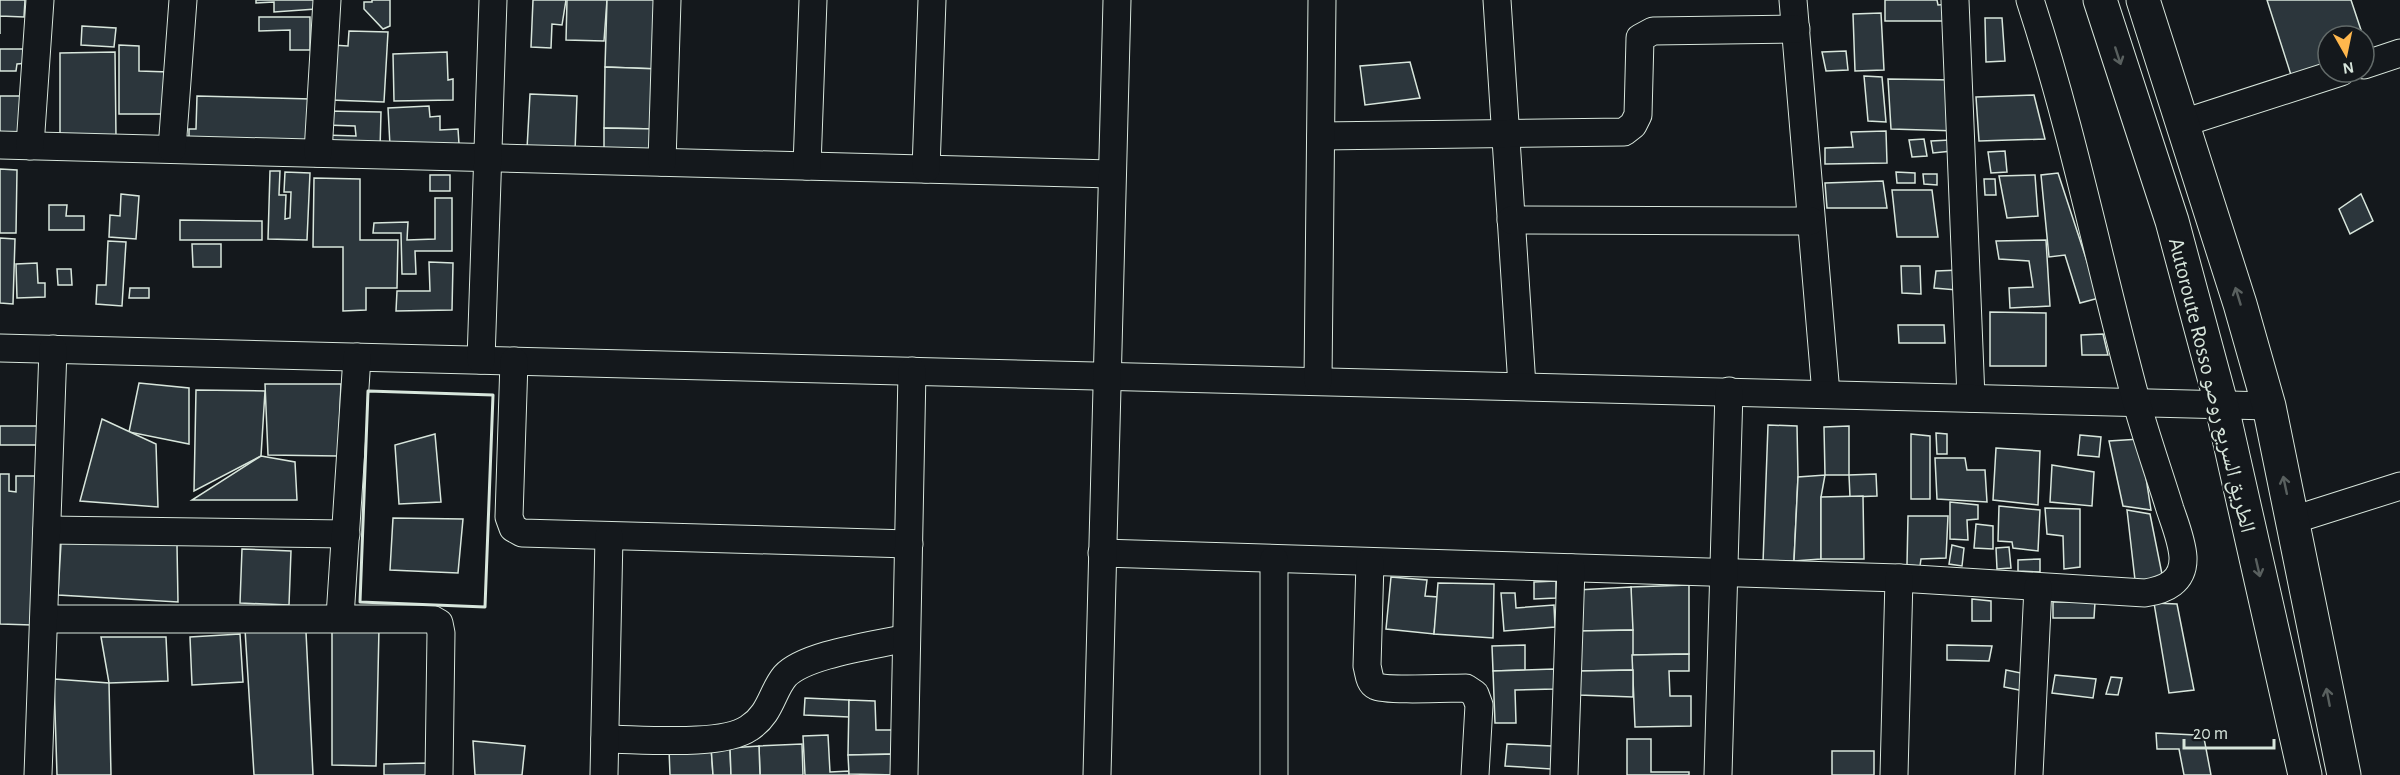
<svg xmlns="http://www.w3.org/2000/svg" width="2400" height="775" viewBox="0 0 2400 775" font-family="'Alegreya Sans','Noto Naskh Arabic',sans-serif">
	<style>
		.building { fill: #2c363c; stroke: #d8e6dc; stroke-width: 1.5 }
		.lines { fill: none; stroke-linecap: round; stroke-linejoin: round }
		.minor-casing { stroke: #d8e6dc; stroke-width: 29 }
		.trunk-casing { stroke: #d8e6dc; stroke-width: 35 }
		.minor { stroke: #14181c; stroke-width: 27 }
		.trunk { stroke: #14181c; stroke-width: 33 }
		.wall { stroke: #d8e6dc; stroke-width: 3 }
		.oneway { stroke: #59605f }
		.labels { text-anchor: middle; stroke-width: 4.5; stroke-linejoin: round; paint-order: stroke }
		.street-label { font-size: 22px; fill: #d8e6dc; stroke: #14181c }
	</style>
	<rect width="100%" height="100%" fill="#14181c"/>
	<g class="building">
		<path d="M 0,0 L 25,0 L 24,17 L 0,16 L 0,34 Z"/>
		<path d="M 256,0 L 315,0 L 316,9 L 274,12 L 274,2 L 256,3 Z"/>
		<path d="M 372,0 L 390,0 L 390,26 L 383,29 L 364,9 L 364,2 L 372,2 Z"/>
		<path d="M 533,0 L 566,0 L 562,25 L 552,24 L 551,48 L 531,47 Z"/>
		<path d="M 567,0 L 607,0 L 604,41 L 566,40 Z"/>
		<path d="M 607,0 L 660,0 L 659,69 L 605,67 Z"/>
		<path d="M 1885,0 L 1937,0 L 1938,5 L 1951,4 L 1951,21 L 1885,21 Z"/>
		<path d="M 2267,0 L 2351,0 L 2363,36 L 2328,36 L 2328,64 L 2291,75 Z"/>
		<path d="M 1881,13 L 1884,70 L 1855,71 L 1853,14 Z"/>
		<path d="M 259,17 L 310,17 L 310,50 L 290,50 L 290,30 L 259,31 Z"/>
		<path d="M 1985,18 L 2002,18 L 2005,61 L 1986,62 Z"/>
		<path d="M 82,26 L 116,28 L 114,47 L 81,45 Z"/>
		<path d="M 349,31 L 388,32 L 384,102 L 330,100 L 332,45 L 348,46 Z"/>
		<path d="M 119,45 L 139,46 L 139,71 L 169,72 L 168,114 L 119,114 Z"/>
		<path d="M 0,49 L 30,49 L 30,63 L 17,64 L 16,71 L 0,71 Z"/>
		<path d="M 1846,51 L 1848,70 L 1826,71 L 1822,52 Z"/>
		<path d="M 115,52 L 116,137 L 60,138 L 60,53 Z"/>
		<path d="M 447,52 L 448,80 L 453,79 L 453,100 L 394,101 L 393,54 Z"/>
		<path d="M 1410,62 L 1420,98 L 1365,105 L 1360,66 Z"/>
		<path d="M 605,67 L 659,69 L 657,129 L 604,128 Z"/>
		<path d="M 1864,76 L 1882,77 L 1886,122 L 1868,121 Z"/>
		<path d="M 1888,79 L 1955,80 L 1958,131 L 1891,129 Z"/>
		<path d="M 530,94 L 577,96 L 575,152 L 527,149 Z"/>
		<path d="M 2034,95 L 2045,139 L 1979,141 L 1976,97 Z"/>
		<path d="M 0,96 L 25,96 L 25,139 L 0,138 Z"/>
		<path d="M 197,96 L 311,99 L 310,148 L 189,145 L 189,129 L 196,129 Z"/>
		<path d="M 429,106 L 430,117 L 440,116 L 440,130 L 458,129 L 459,144 L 390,146 L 388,108 Z"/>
		<path d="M 326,111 L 381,112 L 380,150 L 325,149 L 325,135 L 356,136 L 355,126 L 326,125 Z"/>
		<path d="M 604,128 L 657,129 L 657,156 L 604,156 Z"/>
		<path d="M 1886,131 L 1887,163 L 1825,164 L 1825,148 L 1853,147 L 1851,132 Z"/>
		<path d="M 1924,139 L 1927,156 L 1912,157 L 1909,140 Z"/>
		<path d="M 1950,140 L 1952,151 L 1933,153 L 1931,141 Z"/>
		<path d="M 2005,151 L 2007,172 L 1991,173 L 1988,152 Z"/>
		<path d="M 0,169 L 17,170 L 16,233 L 0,233 Z"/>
		<path d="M 270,171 L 280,171 L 279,195 L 286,195 L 285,219 L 290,218 L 291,192 L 284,192 L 285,172 L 310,173 L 307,240 L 268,239 Z"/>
		<path d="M 1896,172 L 1915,173 L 1915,183 L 1897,183 Z"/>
		<path d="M 2058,173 L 2099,298 L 2080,303 L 2065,255 L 2049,257 L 2041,175 Z"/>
		<path d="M 1923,174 L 1937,174 L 1937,185 L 1924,184 Z"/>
		<rect x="430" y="175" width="20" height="16"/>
		<path d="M 2035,175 L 2038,216 L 2007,218 L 1999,176 Z"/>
		<path d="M 314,178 L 360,179 L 360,240 L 398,240 L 397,288 L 366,288 L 366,310 L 343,311 L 343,247 L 313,247 Z"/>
		<path d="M 1984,179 L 1995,179 L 1996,195 L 1985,195 Z"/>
		<path d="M 1883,181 L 1887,208 L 1827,208 L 1825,183 Z"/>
		<path d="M 1892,190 L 1932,190 L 1938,237 L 1897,237 Z"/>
		<path d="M 121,194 L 139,196 L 136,239 L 109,237 L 110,215 L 120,216 Z"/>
		<path d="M 2361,194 L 2373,221 L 2350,234 L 2339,209 Z"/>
		<path d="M 435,198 L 452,198 L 452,251 L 415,251 L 416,274 L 402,274 L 401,233 L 373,233 L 374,223 L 408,222 L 407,240 L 435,239 Z"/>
		<path d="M 49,205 L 67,205 L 66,216 L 84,216 L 84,230 L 49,230 Z"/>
		<path d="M 180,220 L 262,221 L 262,240 L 180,240 Z"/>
		<path d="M 0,238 L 15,239 L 13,304 L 0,303 Z"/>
		<path d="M 2046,240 L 2050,306 L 2010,308 L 2009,288 L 2033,287 L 2029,261 L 1999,259 L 1996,241 Z"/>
		<path d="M 108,241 L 126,242 L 122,306 L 96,304 L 97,285 L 106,285 Z"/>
		<path d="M 192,244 L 221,244 L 221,267 L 193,267 Z"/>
		<path d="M 429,262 L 453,263 L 452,310 L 396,311 L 397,291 L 430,291 Z"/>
		<path d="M 37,263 L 38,283 L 45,283 L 45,297 L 17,298 L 16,264 Z"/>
		<path d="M 1901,266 L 1920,266 L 1921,294 L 1902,293 Z"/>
		<path d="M 57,269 L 71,269 L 72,285 L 58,285 Z"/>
		<path d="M 1960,270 L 1957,290 L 1934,288 L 1936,271 Z"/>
		<path d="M 130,288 L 149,288 L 149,298 L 129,298 Z"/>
		<path d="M 1990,312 L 2046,313 L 2046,366 L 1990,366 Z"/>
		<path d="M 1898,325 L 1944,325 L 1945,343 L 1899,343 Z"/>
		<path d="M 2103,334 L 2108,355 L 2082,355 L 2081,335 Z"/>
		<path d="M 139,383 L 189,388 L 189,444 L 129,432 Z"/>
		<path d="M 265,384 L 341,384 L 338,456 L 268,455 Z"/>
		<path d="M 196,390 L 265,391 L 261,456 L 194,491 Z"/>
		<path d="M 102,419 L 156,444 L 158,507 L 80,501 Z"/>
		<path d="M 1768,425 L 1797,426 L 1798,477 L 1794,561 L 1763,563 Z"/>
		<rect x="0" y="426" width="39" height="19"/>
		<path d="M 1849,426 L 1849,475 L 1825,475 L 1824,427 Z"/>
		<path d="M 1936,433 L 1947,434 L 1947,454 L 1937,454 Z"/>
		<path d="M 435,434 L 441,502 L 399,504 L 395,445 Z"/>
		<path d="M 1911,434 L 1930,436 L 1930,499 L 1911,499 Z"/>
		<path d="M 2080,435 L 2101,437 L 2099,457 L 2078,455 Z"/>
		<path d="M 2140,439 L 2151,510 L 2123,506 L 2109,441 Z"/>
		<path d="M 1996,448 L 2040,451 L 2038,505 L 1993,500 Z"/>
		<path d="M 261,456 L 295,462 L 297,500 L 192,500 Z"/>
		<path d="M 1935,458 L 1965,458 L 1967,470 L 1985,470 L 1987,502 L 1937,499 Z"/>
		<path d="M 2052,465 L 2094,472 L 2092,506 L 2050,502 Z"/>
		<path d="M 0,474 L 9,474 L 9,491 L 16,492 L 16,476 L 38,476 L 32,625 L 0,624 Z"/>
		<path d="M 1876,474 L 1877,496 L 1850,497 L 1849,475 Z"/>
		<path d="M 1825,475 L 1821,497 L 1821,559 L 1794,561 L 1798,477 Z"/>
		<path d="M 1863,496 L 1864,559 L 1821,559 L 1821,497 Z"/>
		<path d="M 1950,502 L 1978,505 L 1978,519 L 1967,520 L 1968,540 L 1950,539 Z"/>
		<path d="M 1999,506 L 2040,510 L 2038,551 L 2013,548 L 2012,542 L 1998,541 Z"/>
		<path d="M 2045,508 L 2080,509 L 2080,567 L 2064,569 L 2063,536 L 2047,534 Z"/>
		<path d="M 2127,510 L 2150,514 L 2163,579 L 2135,580 Z"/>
		<path d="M 1908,516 L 1948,516 L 1946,558 L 1921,559 L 1920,566 L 1907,565 Z"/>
		<path d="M 393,518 L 463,519 L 458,573 L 390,570 Z"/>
		<path d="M 1976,524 L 1993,526 L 1993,549 L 1974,548 Z"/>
		<path d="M 61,543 L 177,545 L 178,602 L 58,595 Z"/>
		<path d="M 1952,545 L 1964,548 L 1962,566 L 1949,564 Z"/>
		<path d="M 2009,547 L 2011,568 L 1997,569 L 1996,548 Z"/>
		<path d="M 242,549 L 291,551 L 289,605 L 240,603 Z"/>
		<path d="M 2040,559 L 2040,572 L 2018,571 L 2018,560 Z"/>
		<path d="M 1391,577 L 1427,580 L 1425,596 L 1438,597 L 1434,634 L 1386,629 Z"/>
		<path d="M 1556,581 L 1556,598 L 1534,599 L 1534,582 Z"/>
		<path d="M 1438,583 L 1494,584 L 1493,638 L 1434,634 Z"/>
		<path d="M 1689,585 L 1689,654 L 1632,655 L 1631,587 Z"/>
		<path d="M 1631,587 L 1633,630 L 1578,631 L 1577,590 Z"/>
		<path d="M 1501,593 L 1515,593 L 1516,608 L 1554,605 L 1555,627 L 1504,631 Z"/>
		<path d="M 1972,599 L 1991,601 L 1991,621 L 1972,621 Z"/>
		<path d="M 2053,602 L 2095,602 L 2094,618 L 2053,618 Z"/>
		<path d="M 2154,603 L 2177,604 L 2194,690 L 2169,693 Z"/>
		<path d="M 332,628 L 379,628 L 376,766 L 332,765 Z"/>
		<path d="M 245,629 L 306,632 L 313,775 L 254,775 Z"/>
		<path d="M 1633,630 L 1633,670 L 1580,671 L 1578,631 Z"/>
		<path d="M 240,634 L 243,682 L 192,685 L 190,637 Z"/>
		<path d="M 101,637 L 166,637 L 168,681 L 109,683 Z"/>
		<path d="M 1525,645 L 1525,670 L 1493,671 L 1492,646 Z"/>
		<path d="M 1947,645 L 1992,646 L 1989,661 L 1947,660 Z"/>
		<path d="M 1689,654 L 1689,671 L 1669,671 L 1670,696 L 1691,696 L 1691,726 L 1635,727 L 1632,655 Z"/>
		<path d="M 1554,669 L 1555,689 L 1515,690 L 1516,723 L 1495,723 L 1493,671 Z"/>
		<path d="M 1633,670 L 1633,697 L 1579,695 L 1580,671 Z"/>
		<path d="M 2006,670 L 2026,674 L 2024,691 L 2004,687 Z"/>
		<path d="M 2055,675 L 2096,679 L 2093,698 L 2052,693 Z"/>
		<path d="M 2111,677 L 2122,678 L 2118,695 L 2106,694 Z"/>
		<path d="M 54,679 L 109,683 L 111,775 L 57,775 Z"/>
		<path d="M 805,698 L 849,700 L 849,717 L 804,715 Z"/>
		<path d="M 849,700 L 875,701 L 876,730 L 898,730 L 898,754 L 848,755 Z"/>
		<path d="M 2156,733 L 2196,735 L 2204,738 L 2211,775 L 2184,775 L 2179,749 L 2157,749 Z"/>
		<path d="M 828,735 L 830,772 L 849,771 L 849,775 L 805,775 L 803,736 Z"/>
		<path d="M 1627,739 L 1651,739 L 1651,772 L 1689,772 L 1689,775 L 1627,775 Z"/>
		<path d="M 473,741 L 525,746 L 522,775 L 475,775 Z"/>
		<path d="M 802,744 L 803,775 L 760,775 L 759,746 Z"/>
		<path d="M 1507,744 L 1552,746 L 1551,769 L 1505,766 Z"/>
		<path d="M 711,746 L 713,775 L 670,775 L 669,749 Z"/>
		<path d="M 711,746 L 730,748 L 731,775 L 713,775 Z"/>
		<path d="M 759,746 L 760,775 L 731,775 L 730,748 Z"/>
		<rect x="1832" y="751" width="42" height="24"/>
		<path d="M 898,754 L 898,775 L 849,774 L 848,755 Z"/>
		<path d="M 426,763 L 426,775 L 384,775 L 384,764 Z"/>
	</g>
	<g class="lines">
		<defs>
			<g id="minor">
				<path d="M 1497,0 L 1522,386"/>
				<path d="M 1793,0 L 1826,394"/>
				<path d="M 1955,0 L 1971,398"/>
				<path d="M 2364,65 L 2400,53"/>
				<path d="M 2183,123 L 2341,72"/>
				<path d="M 1321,136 L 1624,132 L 1633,125 L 1638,115 L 1640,38 L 1653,31 L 1796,29"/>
				<path d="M 0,145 L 1112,174"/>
				<path d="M 30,146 L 40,0"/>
				<path d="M 172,149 L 183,0"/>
				<path d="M 318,153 L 327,0"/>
				<path d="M 662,162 L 667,0"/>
				<path d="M 807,166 L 813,0"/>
				<path d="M 926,169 L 932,0"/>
				<path d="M 1511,220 L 1811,221"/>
				<path d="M 0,348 L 2269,406"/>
				<path d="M 481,360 L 493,0"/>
				<path d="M 514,361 L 509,517 L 513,528 L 522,533 L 909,544"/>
				<path d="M 1318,381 L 1322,0"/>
				<path d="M 2293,520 L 2400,486"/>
				<path d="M 47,530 L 346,534"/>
				<path d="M 1102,553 L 1899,578 L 2145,593 C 2165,590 2184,582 2183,557 C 2182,541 2175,524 2170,509 C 2159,473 2146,437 2136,400 C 2100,267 2073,131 2030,0"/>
				<path d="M 1274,559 L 1274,775"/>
				<path d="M 1370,562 L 1367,666 C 1369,673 1369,683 1376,686 C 1385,691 1451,688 1466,688 L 1475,694 L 1479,705 L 1475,775"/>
				<path d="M 340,617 L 357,357"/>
				<path d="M 44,619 L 432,619 L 439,623 L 441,633 L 439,775"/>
				<path d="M 605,739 C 640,739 722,747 749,728 C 771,714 772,691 785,676 C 805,654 877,645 906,638"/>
				<path d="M 38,775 L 53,349"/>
				<path d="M 604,775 L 609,536"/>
				<path d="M 904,775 L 912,371"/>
				<path d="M 1097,775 L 1117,0"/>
				<path d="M 1564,775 L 1571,568"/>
				<path d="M 1718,775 L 1729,391"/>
				<path d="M 1894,775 L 1899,578"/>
				<path d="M 2029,775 L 2038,587"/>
			</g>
			<g id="trunk">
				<path d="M 2100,0 L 2172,221 L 2221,403 L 2305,775"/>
				<path d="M 2143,0 L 2240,304 L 2269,406 L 2344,775"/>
			</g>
		</defs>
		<use href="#minor" class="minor-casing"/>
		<use href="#trunk" class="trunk-casing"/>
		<use href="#minor" class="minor"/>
		<use href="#trunk" class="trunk"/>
		<path class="wall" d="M 368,391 L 493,395 L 485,607 L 360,602 Z"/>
	</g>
	<defs><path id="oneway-shaft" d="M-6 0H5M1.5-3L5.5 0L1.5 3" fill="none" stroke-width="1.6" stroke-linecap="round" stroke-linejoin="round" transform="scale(1.5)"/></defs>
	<g class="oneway">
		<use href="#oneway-shaft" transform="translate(2118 56) rotate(72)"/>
		<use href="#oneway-shaft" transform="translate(2238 296) rotate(-107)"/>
		<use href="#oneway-shaft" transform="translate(2285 485) rotate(-102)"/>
		<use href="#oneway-shaft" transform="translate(2258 568) rotate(77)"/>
		<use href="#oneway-shaft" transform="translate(2328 697) rotate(-101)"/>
	</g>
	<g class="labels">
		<g class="street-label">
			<text transform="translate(2213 385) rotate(76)" y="8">Autoroute Rosso الطريق السريع روصو</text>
		</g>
	</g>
	<g transform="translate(2346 54) rotate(171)"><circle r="28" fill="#14181c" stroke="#626a69" stroke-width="1.5"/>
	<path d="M0-4.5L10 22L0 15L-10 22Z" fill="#ffb74d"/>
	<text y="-9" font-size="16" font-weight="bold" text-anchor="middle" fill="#d8e6dc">N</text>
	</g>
	<path d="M2184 739v9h90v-9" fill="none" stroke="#d8e6dc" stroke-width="3"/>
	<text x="2193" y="739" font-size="18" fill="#d8e6dc" stroke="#14181c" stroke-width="4.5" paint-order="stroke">20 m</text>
</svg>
